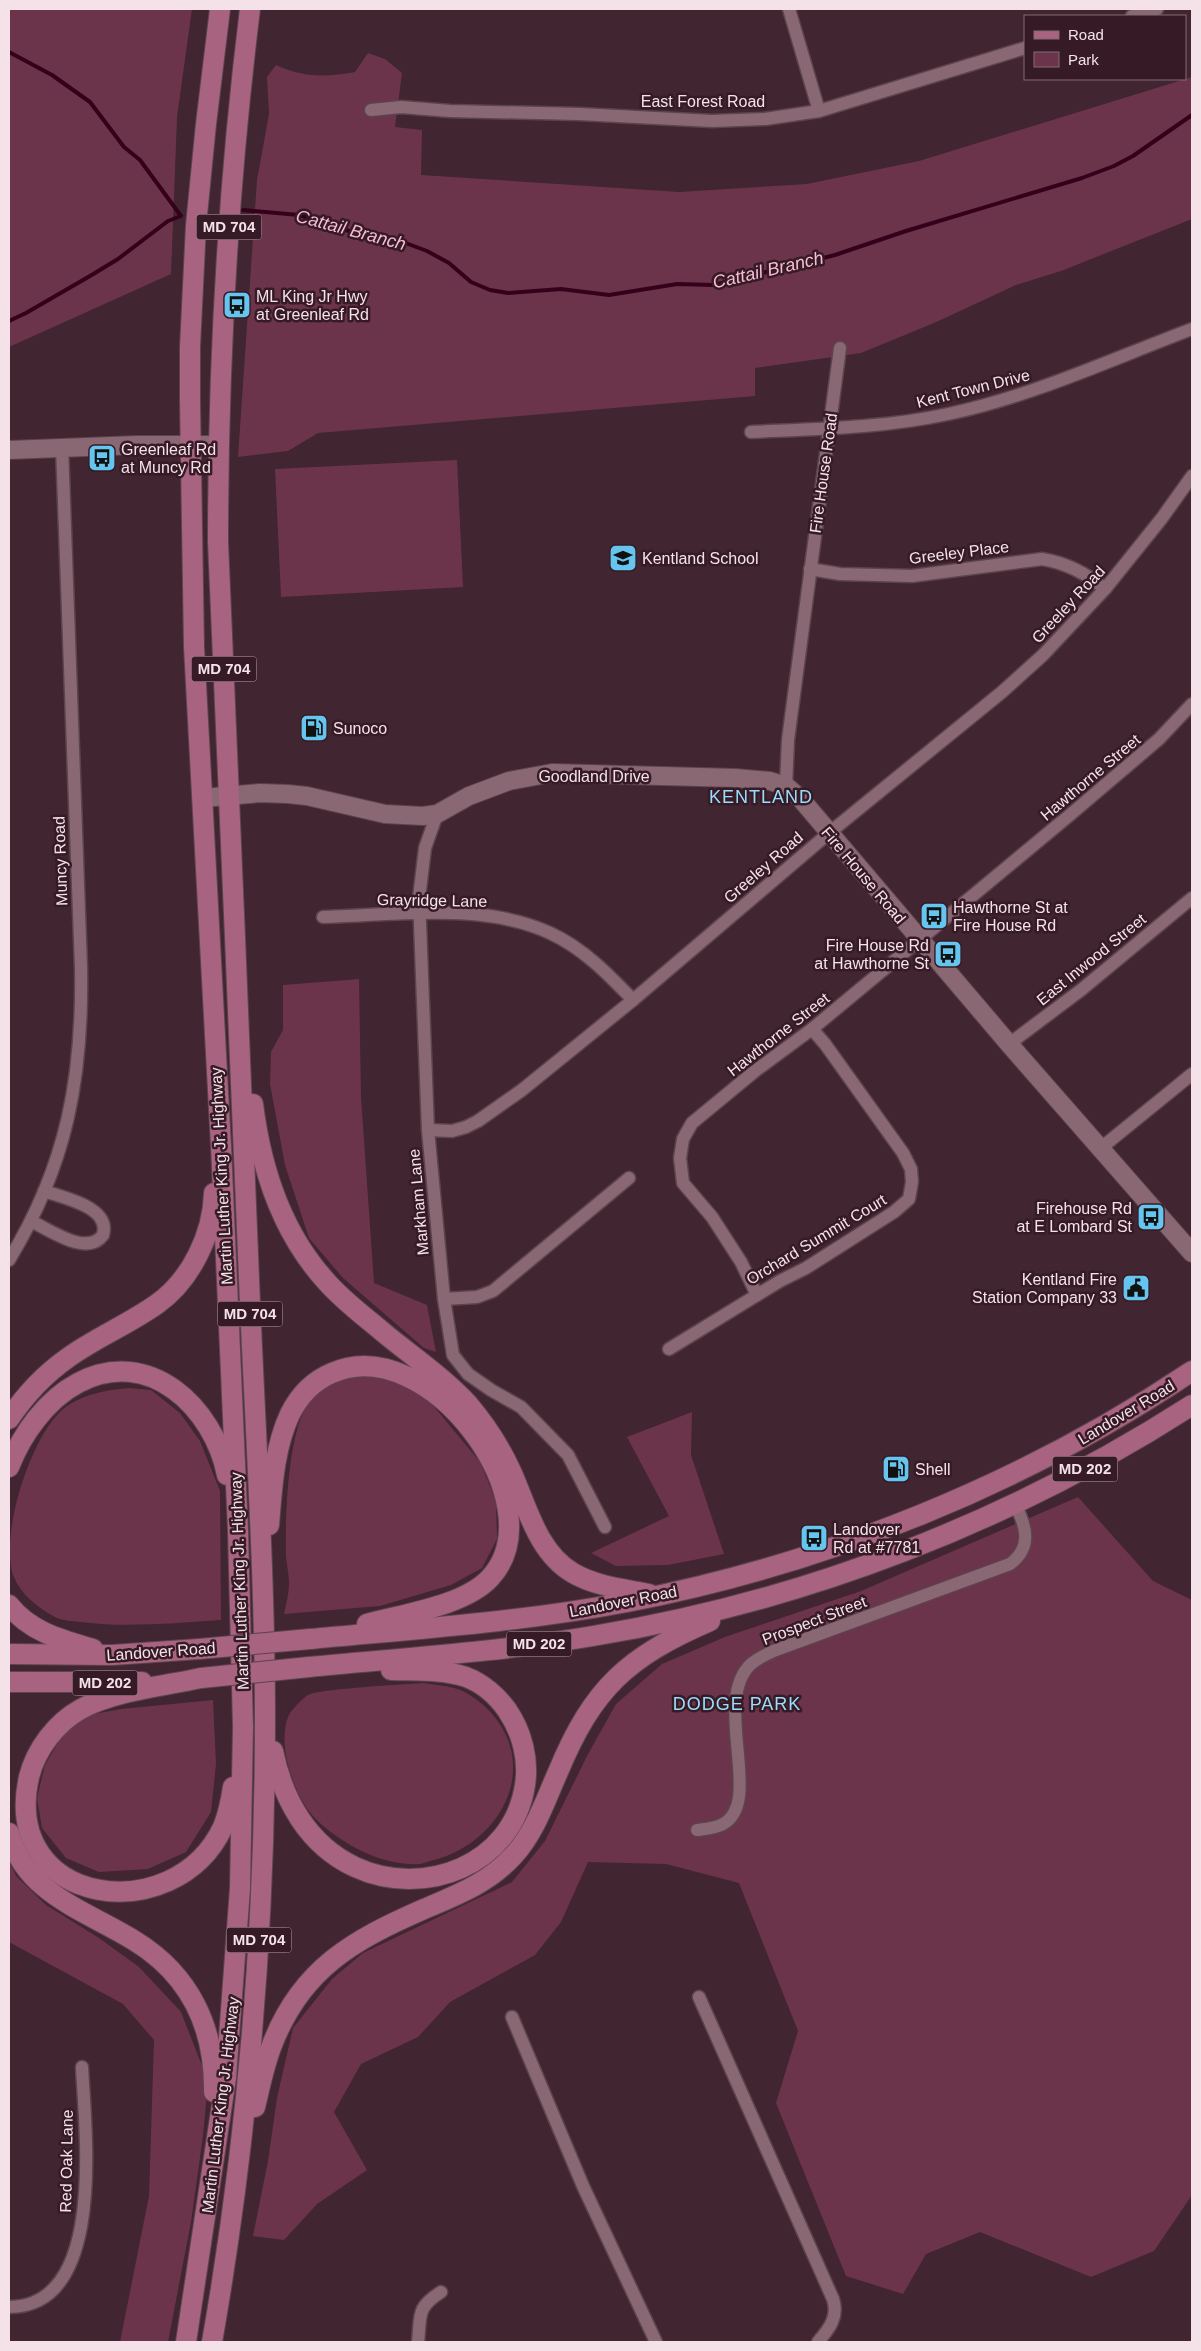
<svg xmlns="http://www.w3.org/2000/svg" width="1201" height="2351" viewBox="0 0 1201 2351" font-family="Arial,sans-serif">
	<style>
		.green { fill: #6c344b }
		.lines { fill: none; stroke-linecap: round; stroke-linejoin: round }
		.stream { stroke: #35001a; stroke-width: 4 }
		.street-casing { stroke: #5c444e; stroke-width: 15 }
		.secondary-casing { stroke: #5c444e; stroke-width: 20 }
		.primary-casing { stroke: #5c444e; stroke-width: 22 }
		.street { stroke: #896874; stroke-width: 12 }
		.secondary { stroke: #896874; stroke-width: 18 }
		.primary { stroke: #a7637f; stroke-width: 20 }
		.primary-bridge-casing { stroke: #5c444e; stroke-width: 22; stroke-linecap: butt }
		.primary-bridge { stroke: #a7637f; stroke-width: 20 }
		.labels { text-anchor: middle; stroke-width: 5; stroke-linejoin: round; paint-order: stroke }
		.shield { fill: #361b26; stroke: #bca6ae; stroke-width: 1 }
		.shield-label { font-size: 15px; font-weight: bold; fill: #f5e2e9 }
		.street-label { font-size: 16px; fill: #f5e2e9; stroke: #361b26 }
		.poi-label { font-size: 16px; fill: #f5e2e9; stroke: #361b26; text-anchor: start }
		.water-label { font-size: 18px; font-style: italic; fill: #f7bcd2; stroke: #361b26 }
		.neighbourhood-label { font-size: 18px; letter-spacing: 1px; fill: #99dcfb; stroke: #361b26 }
	</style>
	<rect width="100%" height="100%" fill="#412530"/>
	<g class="green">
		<path d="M 9,9 L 192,9 L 177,117 L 171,274 L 9,347 Z"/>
		<path d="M 368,53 L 385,59 L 402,73 L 395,127 L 422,130 L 421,175 L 679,192 L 807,184 L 919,161 L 1192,77 L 1192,219 L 1061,271 L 1016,285 L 934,323 L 861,353 L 755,368 L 755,396 L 318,433 L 288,451 L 238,457 L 257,180 L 269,114 L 267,77 L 276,65 C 304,78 326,77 355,72 Z"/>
		<path d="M 457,460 L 463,587 L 281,597 L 275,469 Z"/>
		<path d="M 359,979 L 361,1097 L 374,1283 L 427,1305 L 436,1352 L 424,1348 L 343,1278 L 309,1238 L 285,1165 L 270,1084 L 271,1052 L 283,1030 L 283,985 Z"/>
		<path d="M 359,1375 L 380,1377 L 409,1388 L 431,1403 L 480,1462 L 496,1501 L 497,1539 L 482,1568 L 451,1585 L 380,1606 L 284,1614 C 286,1604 289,1594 289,1584 C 289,1575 287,1566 286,1557 C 285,1520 287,1426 312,1398 C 324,1384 342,1380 359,1375 Z"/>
		<path d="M 129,1388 L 151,1390 L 180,1413 L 200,1441 L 220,1491 L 221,1620 C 174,1623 128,1628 81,1622 C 73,1621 62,1621 55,1617 C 37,1607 21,1595 13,1575 C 0,1535 29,1443 59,1413 C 77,1395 105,1390 129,1388 Z"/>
		<path d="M 692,1412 L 691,1455 L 724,1554 L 668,1565 L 616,1566 L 591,1553 L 669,1516 L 627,1437 Z"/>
		<path d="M 1078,1497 L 1153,1581 L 1192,1600 L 1192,2195 L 1154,2251 L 1091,2277 L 980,2232 L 926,2254 L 903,2294 L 846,2276 L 776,2103 L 798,2031 L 739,1883 L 666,1864 L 588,1862 L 561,1922 L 535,1955 L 450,2002 L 418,2037 L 361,2064 L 334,2112 L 367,2170 L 317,2204 L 284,2240 L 253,2236 L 268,2161 L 277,2098 L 293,2028 L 332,1979 L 363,1953 L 512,1882 L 545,1841 L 588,1754 L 616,1704 L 662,1664 L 725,1637 L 861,1591 Z"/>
		<path d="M 424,1683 C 434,1685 444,1685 454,1688 C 469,1692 484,1704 493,1715 C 539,1770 500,1840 438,1859 C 432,1860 425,1863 420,1864 C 390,1866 358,1852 335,1835 C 325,1828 313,1818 306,1807 C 291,1783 278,1744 288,1717 C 290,1711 302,1699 308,1695 C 317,1689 408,1684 424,1683 Z"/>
		<path d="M 213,1700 L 216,1764 L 211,1812 L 186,1852 L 148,1869 L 99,1872 L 66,1858 L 42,1828 L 37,1798 L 45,1765 L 63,1734 L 89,1715 L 121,1709 Z"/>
		<path d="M 9,1861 L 16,1876 L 46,1905 L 99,1938 L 139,1967 L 181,2012 L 208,2081 L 203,2136 L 191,2222 L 168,2342 L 120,2342 L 149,2196 L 154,2040 L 123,2004 L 9,1942 Z"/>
	</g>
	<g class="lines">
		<g class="stream">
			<path d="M 9,52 L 52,75 L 90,102 L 124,147 L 140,160 L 181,216 L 168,221 L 118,259 L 90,276 L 26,313 L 9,321"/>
			<path d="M 243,210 L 299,215 L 352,232 L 377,234 L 403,242 L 427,251 L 449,263 L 471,282 L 490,290 L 508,293 L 561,289 L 609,295 L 677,284 L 714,285 L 835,255 L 906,231 L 1082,178 L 1114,166 L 1133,156 L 1192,115"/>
		</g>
		<defs>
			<g id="street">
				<path d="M 789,9 L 819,111"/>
				<path d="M 1132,16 L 1157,9"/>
				<path d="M 371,110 L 401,107 L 450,111 L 579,114 L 712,121 L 765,119 L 819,111 L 1025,48"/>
				<path d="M 751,432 C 817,429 884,428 948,414 C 1033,396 1112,359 1192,329"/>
				<path d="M 810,569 L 840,574 L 912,576 L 1042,559 C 1067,563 1086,573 1105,589"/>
				<path d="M 786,786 L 788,740 L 840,348"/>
				<path d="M 437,814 L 425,848 L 419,898 L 428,1130 L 444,1299 L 453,1355 L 468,1374 L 491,1390 L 521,1407 L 568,1455 L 605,1527"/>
				<path d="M 323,917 C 395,915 484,902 550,933 C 583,948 609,975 633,1000"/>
				<path d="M 1009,1044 L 1081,990 L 1192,898"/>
				<path d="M 428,1130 L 452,1131 L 466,1127 L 478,1121 L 522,1090 L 633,1000 L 829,833 L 1002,692 L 1043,655 L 1105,589 L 1162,518 L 1192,476"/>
				<path d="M 1101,1148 L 1192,1074"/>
				<path d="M 31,1221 C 50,1230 87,1257 103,1235 C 111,1207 64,1198 44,1191"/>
				<path d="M 9,1260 C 67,1165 83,1077 81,967 L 62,447"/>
				<path d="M 757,1295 L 741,1262 L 712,1217 L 683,1183 L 680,1158 L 683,1139 L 692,1123 L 755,1071 L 812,1029 L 1071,814 L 1159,739 L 1192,704"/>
				<path d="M 444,1299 L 477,1297 L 493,1291 L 629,1178"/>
				<path d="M 669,1349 L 780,1281 L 806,1268 L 894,1212 L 909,1199 L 912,1182 L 911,1169 L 903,1153 L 825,1044 L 812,1029"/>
				<path d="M 697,1830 C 705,1829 716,1828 723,1824 C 764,1802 712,1703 750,1665 C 757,1658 767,1654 776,1650 L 1010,1564 C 1033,1547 1026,1526 1015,1504"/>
				<path d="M 699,1997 L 833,2299 C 839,2317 829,2329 818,2342"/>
				<path d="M 512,2017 L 583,2186 L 656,2342"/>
				<path d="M 9,2307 C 107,2307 85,2130 82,2067"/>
				<path d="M 418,2342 C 421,2315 416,2308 441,2292"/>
			</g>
			<g id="secondary">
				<path d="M 9,450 L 137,445 L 218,445"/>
				<path d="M 203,798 L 260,793 L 288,794 L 307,796 L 385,814 L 423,816 L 437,814 L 469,796 L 509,781 L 552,773 L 735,778 L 770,781 L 786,786 L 800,798 L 1009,1044 L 1192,1253"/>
			</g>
			<g id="primary">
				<path d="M 253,1104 C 261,1168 281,1231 325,1280 C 342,1300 364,1316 384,1333 C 412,1356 443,1377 468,1404 C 485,1424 500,1447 511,1471 C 527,1506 537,1552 573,1573 C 595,1586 624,1589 649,1594"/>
				<path d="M 9,1419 C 25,1395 46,1373 69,1357 C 97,1337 129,1324 157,1304 C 191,1280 213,1234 214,1193"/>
				<path d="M 9,1467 C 22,1434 46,1400 78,1383 C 149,1345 214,1408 227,1475"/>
				<path d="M 269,1525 C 272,1489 274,1448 290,1414 C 299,1396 313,1381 332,1373 C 429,1330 558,1505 490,1578 C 464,1606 403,1614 367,1624"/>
				<path d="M 9,1605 C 30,1632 62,1640 93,1649"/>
				<path d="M 310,1639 C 416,1629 522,1622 627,1602 C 828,1563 1022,1485 1192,1371"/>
				<path d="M 9,1654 L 112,1655 L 199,1649"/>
				<path d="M 309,1667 C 403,1658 499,1652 593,1636 C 806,1601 1010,1522 1192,1405"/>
				<path d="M 201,1678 C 164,1686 114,1691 81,1709 C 56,1723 36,1749 29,1777 C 0,1906 174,1931 223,1827 C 228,1815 231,1800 233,1787"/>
				<path d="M 9,1682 L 142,1682"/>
				<path d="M 273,1751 C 283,1800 308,1845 355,1867 C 424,1899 513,1865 525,1785 C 529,1759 522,1732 507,1710 C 497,1696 482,1683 466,1677 C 442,1669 415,1671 391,1670"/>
				<path d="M 9,1833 C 25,1894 87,1911 135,1941 C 190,1975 215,2028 214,2092"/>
				<path d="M 255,2107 C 260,2087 264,2065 272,2045 C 301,1969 353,1940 424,1909 C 457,1895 489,1883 514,1855 C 535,1832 545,1801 558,1772 C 593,1688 627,1657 710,1621"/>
				<path d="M 186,2342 L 226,2078 L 240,1888 L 243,1727 L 238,1531 L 221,1146 L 194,647 L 190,402 L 190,347 L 196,225 L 206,124 L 220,9"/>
				<path d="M 212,2342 C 248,2137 265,1928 265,1720 C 265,1581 256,1442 250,1303 C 240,1049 229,796 218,542 C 218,364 228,186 250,9"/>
			</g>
		</defs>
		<use href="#street" class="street-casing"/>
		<use href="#secondary" class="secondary-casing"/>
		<use href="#primary" class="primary-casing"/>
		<use href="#street" class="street"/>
		<use href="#secondary" class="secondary"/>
		<use href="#primary" class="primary"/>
		<defs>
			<g id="primary-bridge">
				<path d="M 199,1649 L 310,1639"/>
				<path d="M 201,1678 L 309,1667"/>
			</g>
		</defs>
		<use href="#primary-bridge" class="primary-bridge-casing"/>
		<use href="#primary-bridge" class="primary-bridge"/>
	</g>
	<defs>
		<symbol id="bus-square" viewBox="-11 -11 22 22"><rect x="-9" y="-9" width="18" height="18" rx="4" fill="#65c5ef" stroke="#361b26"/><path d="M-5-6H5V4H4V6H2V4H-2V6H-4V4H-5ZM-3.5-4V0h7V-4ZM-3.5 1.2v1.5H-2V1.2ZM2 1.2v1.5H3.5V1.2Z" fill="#111"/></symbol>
		<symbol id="school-square" viewBox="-11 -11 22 22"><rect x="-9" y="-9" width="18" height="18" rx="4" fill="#65c5ef" stroke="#361b26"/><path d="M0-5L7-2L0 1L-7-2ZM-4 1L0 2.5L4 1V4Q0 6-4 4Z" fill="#111"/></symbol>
		<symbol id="fuel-square" viewBox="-11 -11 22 22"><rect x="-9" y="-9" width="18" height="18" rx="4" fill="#65c5ef" stroke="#361b26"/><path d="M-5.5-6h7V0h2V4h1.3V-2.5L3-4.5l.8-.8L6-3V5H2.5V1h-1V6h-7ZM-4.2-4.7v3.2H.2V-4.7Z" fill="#111"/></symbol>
		<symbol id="civic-square" viewBox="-11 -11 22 22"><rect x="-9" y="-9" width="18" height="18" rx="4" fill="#65c5ef" stroke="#361b26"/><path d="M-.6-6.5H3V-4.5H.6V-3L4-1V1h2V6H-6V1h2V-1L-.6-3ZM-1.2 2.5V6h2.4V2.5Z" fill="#111"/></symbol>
	</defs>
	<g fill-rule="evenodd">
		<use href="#bus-square" x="221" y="289" width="32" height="32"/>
		<use href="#bus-square" x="86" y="442" width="32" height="32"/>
		<use href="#school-square" x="607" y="542" width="32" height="32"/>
		<use href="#fuel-square" x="298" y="712" width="32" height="32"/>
		<use href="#bus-square" x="918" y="900" width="32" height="32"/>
		<use href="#bus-square" x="932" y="938" width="32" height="32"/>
		<use href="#bus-square" x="1135" y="1201" width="32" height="32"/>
		<use href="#civic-square" x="1120" y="1272" width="32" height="32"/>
		<use href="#fuel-square" x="880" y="1453" width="32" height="32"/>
		<use href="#bus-square" x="798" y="1522" width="32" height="32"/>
	</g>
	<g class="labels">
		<g class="shield">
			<rect x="196.5" y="214.5" width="65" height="25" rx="4"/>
			<rect x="191.5" y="656.5" width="65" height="25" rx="4"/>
			<rect x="217.5" y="1301.5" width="65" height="25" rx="4"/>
			<rect x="1052.5" y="1456.5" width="65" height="25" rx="4"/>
			<rect x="506.5" y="1631.5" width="65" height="25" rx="4"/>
			<rect x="72.5" y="1670.5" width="65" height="25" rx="4"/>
			<rect x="226.5" y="1927.5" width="65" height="25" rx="4"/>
		</g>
		<g class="shield-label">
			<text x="229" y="232">MD 704</text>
			<text x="224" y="674">MD 704</text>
			<text x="250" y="1319">MD 704</text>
			<text x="1085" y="1474">MD 202</text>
			<text x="539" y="1649">MD 202</text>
			<text x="105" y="1688">MD 202</text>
			<text x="259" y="1945">MD 704</text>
		</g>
		<g class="street-label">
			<text x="703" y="107">East Forest Road</text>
			<text transform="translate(973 388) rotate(-14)" y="6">Kent Town Drive</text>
			<text transform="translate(823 473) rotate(-82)" y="6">Fire House Road</text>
			<text transform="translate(959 552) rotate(-7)" y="6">Greeley Place</text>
			<text transform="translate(1068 604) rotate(-47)" y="6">Greeley Road</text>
			<text x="594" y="782">Goodland Drive</text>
			<text transform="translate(1090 777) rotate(-40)" y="6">Hawthorne Street</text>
			<text transform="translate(60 861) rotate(-92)" y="6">Muncy Road</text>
			<text transform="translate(763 867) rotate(-41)" y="6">Greeley Road</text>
			<text transform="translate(864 875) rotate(50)" y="6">Fire House Road</text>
			<text transform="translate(432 900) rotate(1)" y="6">Grayridge Lane</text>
			<text transform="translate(1091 959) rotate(-39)" y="6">East Inwood Street</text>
			<text transform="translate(778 1034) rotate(-38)" y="6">Hawthorne Street</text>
			<text transform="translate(221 1176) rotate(-93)" y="6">Martin Luther King Jr. Highway</text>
			<text transform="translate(418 1202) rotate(-95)" y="6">Markham Lane</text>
			<text transform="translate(816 1239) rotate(-31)" y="6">Orchard Summit Court</text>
			<text transform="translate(1126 1412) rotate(-31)" y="6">Landover Road</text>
			<text transform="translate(239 1581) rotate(-92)" y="6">Martin Luther King Jr. Highway</text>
			<text transform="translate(623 1601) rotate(-11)" y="6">Landover Road</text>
			<text transform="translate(814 1620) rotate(-21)" y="6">Prospect Street</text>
			<text transform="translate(161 1651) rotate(-4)" y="6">Landover Road</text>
			<text transform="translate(220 2105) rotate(-83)" y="6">Martin Luther King Jr. Highway</text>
			<text transform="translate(66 2161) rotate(-89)" y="6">Red Oak Lane</text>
		</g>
		<g class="poi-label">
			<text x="256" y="302">ML King Jr Hwy<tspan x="256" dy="18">at Greenleaf Rd</tspan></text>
			<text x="121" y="455">Greenleaf Rd<tspan x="121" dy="18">at Muncy Rd</tspan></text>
			<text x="642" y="564">Kentland School</text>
			<text x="333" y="734">Sunoco</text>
			<text x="953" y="913">Hawthorne St at<tspan x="953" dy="18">Fire House Rd</tspan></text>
			<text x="929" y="951" text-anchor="end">Fire House Rd<tspan x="929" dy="18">at Hawthorne St</tspan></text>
			<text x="1132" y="1214" text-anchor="end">Firehouse Rd<tspan x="1132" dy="18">at E Lombard St</tspan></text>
			<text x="1117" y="1285" text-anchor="end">Kentland Fire<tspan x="1117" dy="18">Station Company 33</tspan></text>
			<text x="915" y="1475">Shell</text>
			<text x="833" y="1535">Landover<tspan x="833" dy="18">Rd at #7781</tspan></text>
		</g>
		<g class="water-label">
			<text transform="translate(351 230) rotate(15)" y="6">Cattail Branch</text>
			<text transform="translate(768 270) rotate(-13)" y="6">Cattail Branch</text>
		</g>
		<g class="neighbourhood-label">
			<text x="761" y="803">KENTLAND</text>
			<text x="737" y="1710">DODGE PARK</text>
		</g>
	</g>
	<rect width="1201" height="2351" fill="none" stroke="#f5e2e9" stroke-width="20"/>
	<rect x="1024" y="15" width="162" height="65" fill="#361b26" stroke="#826b74"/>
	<rect x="1034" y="31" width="25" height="8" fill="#a7637f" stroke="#826b74"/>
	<text x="1068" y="40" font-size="15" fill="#f5e2e9">Road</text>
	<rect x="1034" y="52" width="25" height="15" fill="#6c344b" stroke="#826b74"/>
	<text x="1068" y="65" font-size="15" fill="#f5e2e9">Park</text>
</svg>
